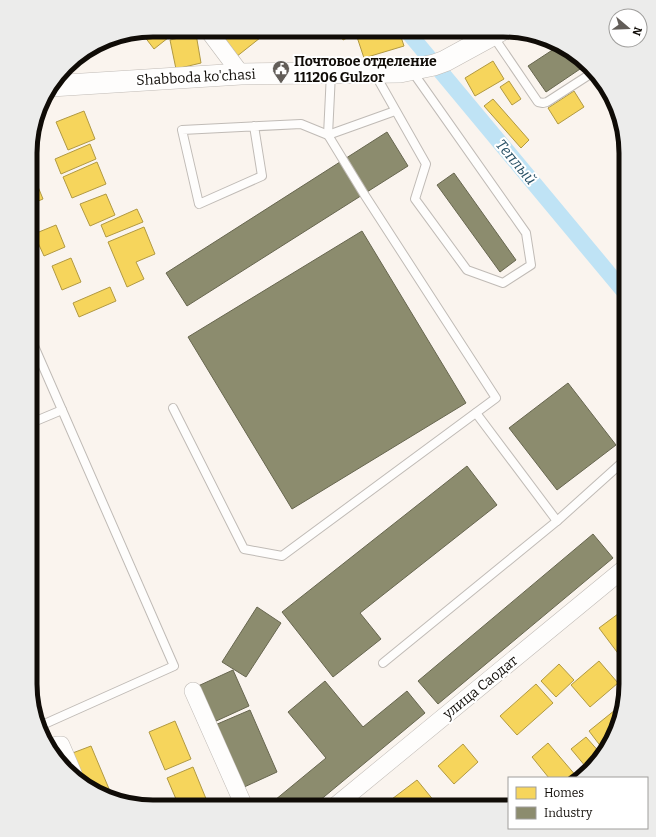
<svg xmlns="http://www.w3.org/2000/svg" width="656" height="837" viewBox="0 0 656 837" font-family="Bitter,serif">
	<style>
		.homes { fill: #f6d55c; stroke: #b19942 }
		.industry { fill: #8c8c6e; stroke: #67664f }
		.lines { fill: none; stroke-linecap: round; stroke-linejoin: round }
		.canal { stroke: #bfe3f5; stroke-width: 16 }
		.service-casing { stroke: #c0bbb6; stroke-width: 10 }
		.minor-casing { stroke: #c0bbb6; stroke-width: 18 }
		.tertiary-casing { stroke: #c0bbb6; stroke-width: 22 }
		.service { stroke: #fefdfc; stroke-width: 8 }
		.minor { stroke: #fefdfc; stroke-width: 17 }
		.tertiary { stroke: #fefdfc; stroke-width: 21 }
		.labels { text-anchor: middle; stroke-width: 4; stroke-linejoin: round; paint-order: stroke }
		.poi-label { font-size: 14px; font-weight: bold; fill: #100c07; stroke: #fff; text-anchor: start }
		.street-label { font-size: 14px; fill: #100c07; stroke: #fff }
		.water-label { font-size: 15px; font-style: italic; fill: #264f64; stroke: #fff }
		.rim { fill: none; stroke: #100c07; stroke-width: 5 }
	</style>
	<rect width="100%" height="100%" fill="#faf4ee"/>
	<g class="homes">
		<path d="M 153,30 L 178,30 L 154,49 L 141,32 Z"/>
		<path d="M 216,30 L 261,30 L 265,34 L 236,57 Z"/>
		<path d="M 339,31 L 356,31 L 357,33 L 343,40 Z"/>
		<path d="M 379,31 L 399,31 L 404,46 L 364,58 L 357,37 Z"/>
		<path d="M 196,34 L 201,63 L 176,69 L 170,40 Z"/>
		<path d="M 493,61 L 504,79 L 475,96 L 465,78 Z"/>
		<path d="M 509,81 L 521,99 L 512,105 L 500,87 Z"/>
		<path d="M 574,91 L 584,107 L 558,124 L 548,108 Z"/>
		<path d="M 493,99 L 529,140 L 521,148 L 484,106 Z"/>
		<path d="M 84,111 L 95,139 L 68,150 L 56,122 Z"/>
		<path d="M 90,144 L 96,159 L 61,174 L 55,159 Z"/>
		<path d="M 97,162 L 106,184 L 72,198 L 63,177 Z"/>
		<path d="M 32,172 L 43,199 L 31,204 L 31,173 Z"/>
		<path d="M 106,194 L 115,215 L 90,226 L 80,204 Z"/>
		<path d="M 137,209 L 143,222 L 106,237 L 101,225 Z"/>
		<path d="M 56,225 L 65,247 L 44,256 L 34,234 Z"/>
		<path d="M 144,227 L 155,254 L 136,262 L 144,279 L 127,287 L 108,242 Z"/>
		<path d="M 71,258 L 81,282 L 62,290 L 52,266 Z"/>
		<path d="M 110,287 L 116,301 L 79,317 L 73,303 Z"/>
		<path d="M 626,608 L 626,658 L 623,660 L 599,628 Z"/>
		<path d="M 599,661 L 618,683 L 590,707 L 571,685 Z"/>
		<path d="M 559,664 L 574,680 L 556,697 L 541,681 Z"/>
		<path d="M 536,684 L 553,703 L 517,735 L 500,716 Z"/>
		<path d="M 615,710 L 618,714 L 605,752 L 589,731 Z"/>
		<path d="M 175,721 L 191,759 L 165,770 L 149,732 Z"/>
		<path d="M 586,737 L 601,754 L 586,767 L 571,749 Z"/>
		<path d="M 548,743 L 577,777 L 576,778 L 549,778 L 532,757 Z"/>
		<path d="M 463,744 L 478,762 L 454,784 L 438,766 Z"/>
		<path d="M 91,746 L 112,796 L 85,786 L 82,783 L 70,754 Z"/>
		<path d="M 193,767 L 209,806 L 179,806 L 167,778 Z"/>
		<path d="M 417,780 L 439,807 L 398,807 L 392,799 Z"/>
	</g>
	<g class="industry">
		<path d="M 557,47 L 578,55 L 586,65 L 546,92 L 528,66 Z"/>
		<path d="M 387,132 L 408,166 L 187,306 L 166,273 Z"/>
		<path d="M 454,173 L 516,260 L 500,272 L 437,185 Z"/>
		<path d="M 362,231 L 466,403 L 292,509 L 188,337 Z"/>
		<path d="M 568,383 L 616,445 L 557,490 L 509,428 Z"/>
		<path d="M 467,466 L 497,505 L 360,613 L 381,639 L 333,677 L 282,612 Z"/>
		<path d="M 593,534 L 613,558 L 438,704 L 418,681 Z"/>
		<path d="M 257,607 L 281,623 L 246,677 L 222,662 Z"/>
		<path d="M 233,670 L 249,706 L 214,722 L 198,686 Z"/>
		<path d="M 325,681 L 363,727 L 407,691 L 425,713 L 313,806 L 280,806 L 275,800 L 326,758 L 288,712 Z"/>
		<path d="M 250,710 L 277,772 L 242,788 L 215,725 Z"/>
	</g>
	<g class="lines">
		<path class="canal" d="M 407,31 L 626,294"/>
		<defs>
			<g id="service">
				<path d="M 493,36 L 538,102 L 543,103 L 547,102 L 592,73"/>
				<path d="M 375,74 L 426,164 L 415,199 L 467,270 L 503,283 L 531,265 L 526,233 L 412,71"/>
				<path d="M 254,126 L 262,176 L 199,204 L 182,130 L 301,124 L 328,135 L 395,111"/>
				<path d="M 623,220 L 626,218"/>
				<path d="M 31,339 L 174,666 L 40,726"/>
				<path d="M 173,408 L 244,549 L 282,556 L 496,398 L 364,194 L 328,135 L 331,73"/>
				<path d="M 476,413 L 557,521"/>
				<path d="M 31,423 L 62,410"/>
				<path d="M 383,663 L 557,521 L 626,459"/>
			</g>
			<g id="minor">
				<path d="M 208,30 L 241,74"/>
				<path d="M 193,691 L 244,806"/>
				<path d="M 51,747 L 57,745 L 61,745 L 73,773"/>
				<path d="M 334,807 L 626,567"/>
			</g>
			<path id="tertiary" d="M 51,86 L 241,74 L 400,72 L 434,65 L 445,61 L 500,31"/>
		</defs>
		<use href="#service" class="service-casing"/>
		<use href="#minor" class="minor-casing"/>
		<use href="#tertiary" class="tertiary-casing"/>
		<use href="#service" class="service"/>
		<use href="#minor" class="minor"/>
		<use href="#tertiary" class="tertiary"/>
	</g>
	<defs>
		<symbol id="civic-pin" viewBox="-11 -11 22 30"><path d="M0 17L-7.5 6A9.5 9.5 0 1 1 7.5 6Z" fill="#625d58" stroke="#fff"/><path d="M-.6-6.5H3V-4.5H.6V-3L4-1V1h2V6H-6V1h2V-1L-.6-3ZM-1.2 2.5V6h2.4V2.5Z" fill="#fff"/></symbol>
	</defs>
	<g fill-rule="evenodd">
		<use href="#civic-pin" x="271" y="59" width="20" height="27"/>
	</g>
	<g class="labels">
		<g class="poi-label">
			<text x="294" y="66">Почтовое отделение<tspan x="294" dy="16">111206 Gulzor</tspan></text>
		</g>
		<g class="street-label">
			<text transform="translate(196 77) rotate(-3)" y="5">Shabboda ko'chasi</text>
			<text transform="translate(480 687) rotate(-39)" y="5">улица Саодат</text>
		</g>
		<g class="water-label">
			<text transform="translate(516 162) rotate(50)" y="5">Теплый</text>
		</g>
	</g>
	<path d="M0 0H656V837H0ZM153 37H503A116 116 0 0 1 619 153V684A116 116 0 0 1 503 800H153A116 116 0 0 1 37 684V153A116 116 0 0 1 153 37Z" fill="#ececeb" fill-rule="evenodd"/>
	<path class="rim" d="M153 37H503A116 116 0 0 1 619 153V684A116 116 0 0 1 503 800H153A116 116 0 0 1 37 684V153A116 116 0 0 1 153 37Z"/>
	<rect x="508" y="777" width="140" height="52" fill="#ffffff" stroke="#9f9e9c"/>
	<rect x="516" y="787" width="20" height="12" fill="#f6d55c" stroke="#9f9e9c"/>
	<text x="544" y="797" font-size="12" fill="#100c07">Homes</text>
	<rect x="516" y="807" width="20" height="12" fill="#8c8c6e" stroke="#9f9e9c"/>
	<text x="544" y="817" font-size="12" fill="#100c07">Industry</text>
	<g transform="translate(628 28) rotate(109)"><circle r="19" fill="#ffffff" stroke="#9f9e9c"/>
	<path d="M0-3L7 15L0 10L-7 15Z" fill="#625d58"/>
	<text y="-6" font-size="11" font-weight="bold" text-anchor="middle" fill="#100c07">N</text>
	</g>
</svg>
